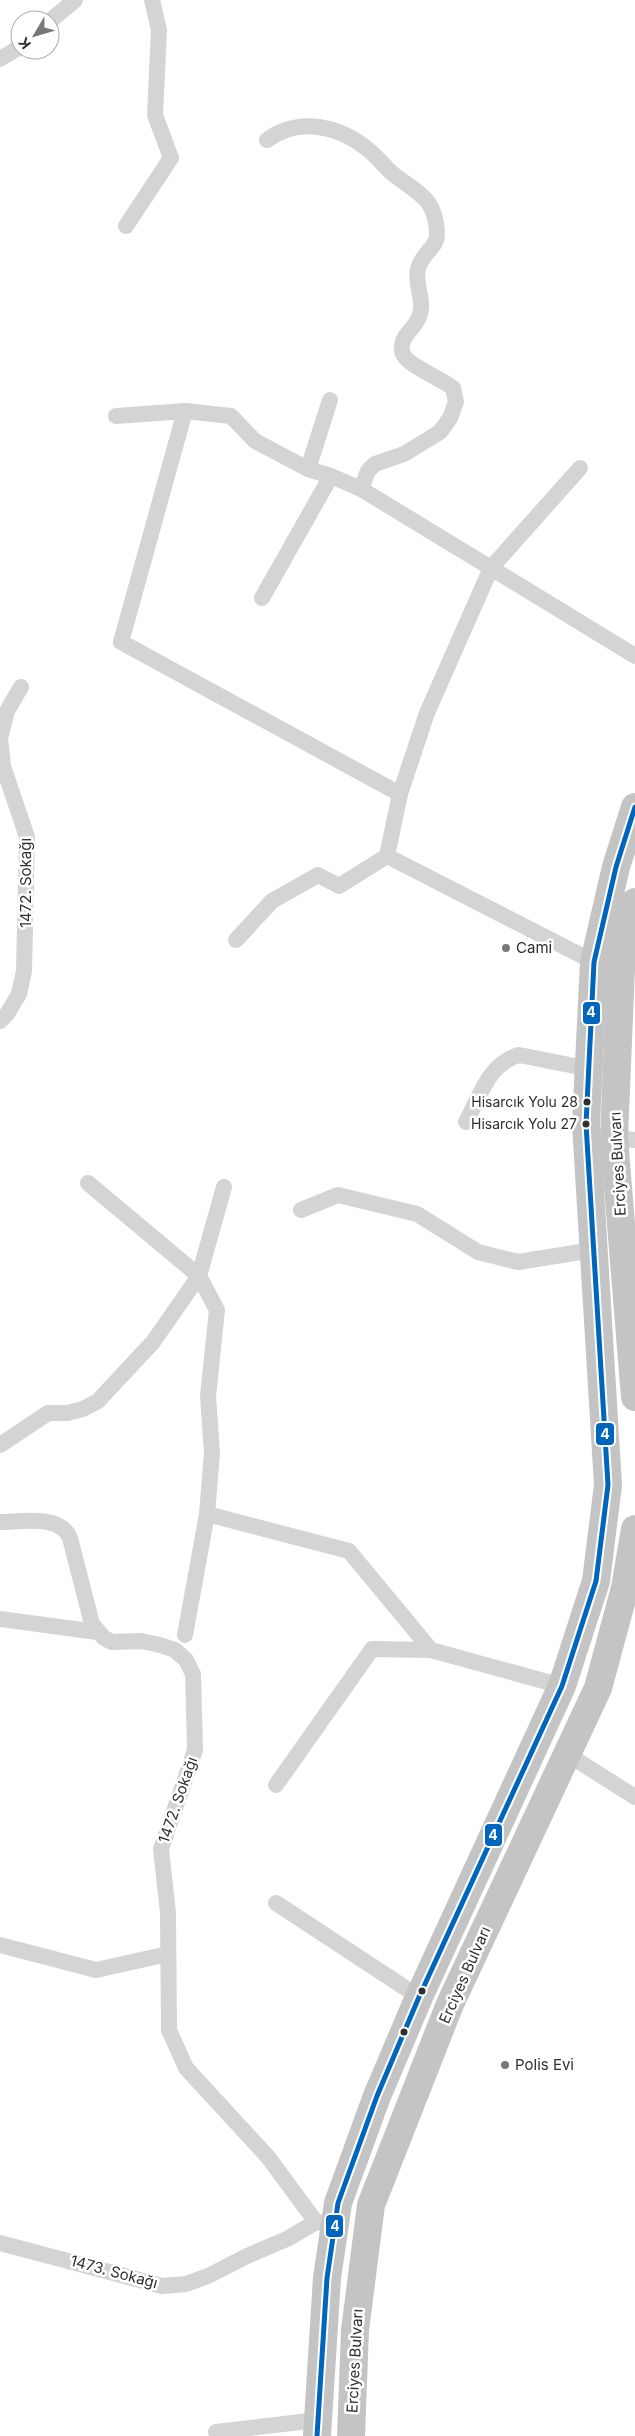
<svg xmlns="http://www.w3.org/2000/svg" width="635" height="2436" viewBox="0 0 635 2436" font-family="Inter,sans-serif">
	<style>
		.lines { fill: none; stroke-linecap: round; stroke-linejoin: round }
		.minor { stroke: #d4d4d4; stroke-width: 16 }
		.trunk { stroke: #c4c4c4; stroke-width: 28 }
		.bus-1-casing { stroke: #fff; stroke-width: 9 }
		.bus-1 { stroke: #0065bd; stroke-width: 5 }
		.poi-dot { fill: #787878; stroke: #fff; stroke-width: 2 }
		.bus-dot { fill: #2f2f2f; stroke: #fff; stroke-width: 2 }
		.labels { text-anchor: middle; stroke-width: 5; stroke-linejoin: round; paint-order: stroke }
		.bus-label { font-size: 14px; fill: #2f2f2f; stroke: #fff; text-anchor: end }
		.street-label { font-size: 15px; fill: #2f2f2f; stroke: #fff }
		.poi-label { font-size: 15px; fill: #2f2f2f; stroke: #fff; text-anchor: start }
		.line-badge { stroke: #fff; stroke-width: 2 }
		.badge-label { font-size: 14px; text-anchor: middle; font-weight: bold; fill: #fff }
	</style>
	<rect width="100%" height="100%" fill="#fff"/>
	<g class="lines">
		<g class="minor">
			<path d="M 50,21 L 75,0"/>
			<path d="M 0,59 L 20,47"/>
			<path d="M 267,140 C 300,116 341,126 371,152 C 378,158 385,167 392,173 C 416,193 436,196 437,234 C 438,247 421,254 418,269 C 414,286 426,301 419,317 C 414,330 397,338 403,354 C 407,365 442,379 453,388 L 456,402 L 450,418 L 440,432 L 404,454 L 375,464 L 368,471 L 361,489"/>
			<path d="M 126,226 L 171,158 L 155,115 L 159,30 L 152,0"/>
			<path d="M 185,411 L 121,642 L 400,794"/>
			<path d="M 116,416 L 185,411 L 231,416 L 255,441 L 308,469 L 331,476 L 361,489 L 491,568 L 427,713 L 400,794 L 387,856 L 594,962"/>
			<path d="M 580,468 L 491,568 L 635,656"/>
			<path d="M 308,469 L 330,400"/>
			<path d="M 262,598 L 331,476"/>
			<path d="M 236,940 L 272,901 L 318,875 L 339,886 L 387,856"/>
			<path d="M 0,1021 L 7,1014 L 19,994 L 24,971 L 27,837 L 3,766 L 0,738 L 7,711 L 21,687"/>
			<path d="M 466,1122 C 480,1096 489,1063 519,1055 L 590,1069"/>
			<path d="M 614,1138 L 635,1140"/>
			<path d="M 88,1183 L 199,1276 L 217,1310 L 208,1396 L 212,1453 L 207,1514 L 185,1635"/>
			<path d="M 301,1210 L 338,1195 L 417,1214 L 478,1252 L 518,1262 L 593,1250"/>
			<path d="M 0,1445 L 48,1413 L 67,1413 L 83,1409 L 98,1401 L 153,1342 L 199,1276 L 224,1187"/>
			<path d="M 207,1514 L 349,1551 L 431,1650"/>
			<path d="M 0,1522 C 22,1522 60,1514 70,1538 L 92,1624 L 104,1638 L 112,1642 L 141,1641 L 160,1645 L 175,1650 L 186,1660 L 193,1674 L 195,1750 L 161,1849 L 168,1913 L 169,2030 L 186,2068 L 268,2157 L 316,2222"/>
			<path d="M 0,1619 L 97,1632"/>
			<path d="M 567,1754 L 635,1797"/>
			<path d="M 276,1785 L 372,1649 L 431,1650 L 562,1686"/>
			<path d="M 276,1903 L 419,1997"/>
			<path d="M 0,1945 L 96,1970 L 168,1954"/>
			<path d="M 0,2243 L 162,2286 L 186,2284 L 208,2276 L 247,2256 L 287,2239 L 316,2222 L 325,2223"/>
			<path d="M 216,2432 L 317,2420"/>
		</g>
		<g class="trunk">
			<path d="M 635,902 L 621,968 L 614,1138 L 635,1397"/>
			<path d="M 317,2436 L 327,2278 L 338,2203 L 377,2096 L 419,1997 L 562,1686 L 596,1581 L 608,1485 L 586,1124 L 594,962 L 616,867 L 635,807"/>
			<path d="M 351,2436 L 355,2330 L 371,2205 L 450,2004 L 598,1688 L 625,1588 L 635,1529"/>
		</g>
		<defs>
			<path id="bus-1" d="M 317,2436 L 327,2278 L 338,2203 L 377,2096 L 419,1997 L 562,1686 L 596,1581 L 608,1485 L 586,1124 L 594,962 L 616,867 L 635,807"/>
		</defs>
		<use href="#bus-1" class="bus-1-casing"/>
		<use href="#bus-1" class="bus-1"/>
	</g>
	<g class="poi-dot">
		<circle cx="506" cy="948" r="5"/>
		<circle cx="505" cy="2065" r="5"/>
	</g>
	<g class="bus-dot">
		<circle cx="587" cy="1102" r="4.5"/>
		<circle cx="586" cy="1124" r="4.5"/>
		<circle cx="422" cy="1991" r="4.5"/>
		<circle cx="404" cy="2032" r="4.5"/>
	</g>
	<g class="labels">
		<g class="bus-label">
			<text x="578" y="1107">Hisarcık Yolu 28</text>
			<text x="577" y="1129">Hisarcık Yolu 27</text>
		</g>
		<g class="street-label">
			<text transform="translate(26 883) rotate(-90)" y="5">1472. Sokağı</text>
			<text transform="translate(618 1164) rotate(-93)" y="5">Erciyes Bulvarı</text>
			<text transform="translate(178 1800) rotate(-71)" y="5">1472. Sokağı</text>
			<text transform="translate(465 1975) rotate(-66)" y="5">Erciyes Bulvarı</text>
			<text transform="translate(114 2272) rotate(15)" y="5">1473. Sokağı</text>
			<text transform="translate(355 2361) rotate(-87)" y="5">Erciyes Bulvarı</text>
		</g>
		<g class="poi-label">
			<text x="516" y="953">Cami</text>
			<text x="515" y="2070">Polis Evi</text>
		</g>
	</g>
	<g class="line-badge">
		<rect x="582" y="1001" width="19" height="24" rx="5" fill="#0065bd"/>
		<rect x="595" y="1422" width="20" height="24" rx="5" fill="#0065bd"/>
		<rect x="484" y="1823" width="19" height="24" rx="5" fill="#0065bd"/>
		<rect x="325" y="2214" width="19" height="24" rx="5" fill="#0065bd"/>
	</g>
	<g class="badge-label">
		<text x="591" y="1017">4</text>
		<text x="605" y="1439">4</text>
		<text x="493" y="1840">4</text>
		<text x="335" y="2231">4</text>
	</g>
	<g transform="translate(35 35) rotate(232)"><circle r="24" fill="#ffffff" stroke="#acacac"/>
	<path d="M0-4L9 19L0 12L-9 19Z" fill="#787878"/>
	<text y="-8" font-size="14" font-weight="bold" text-anchor="middle" fill="#2f2f2f">K</text>
	</g>
</svg>
